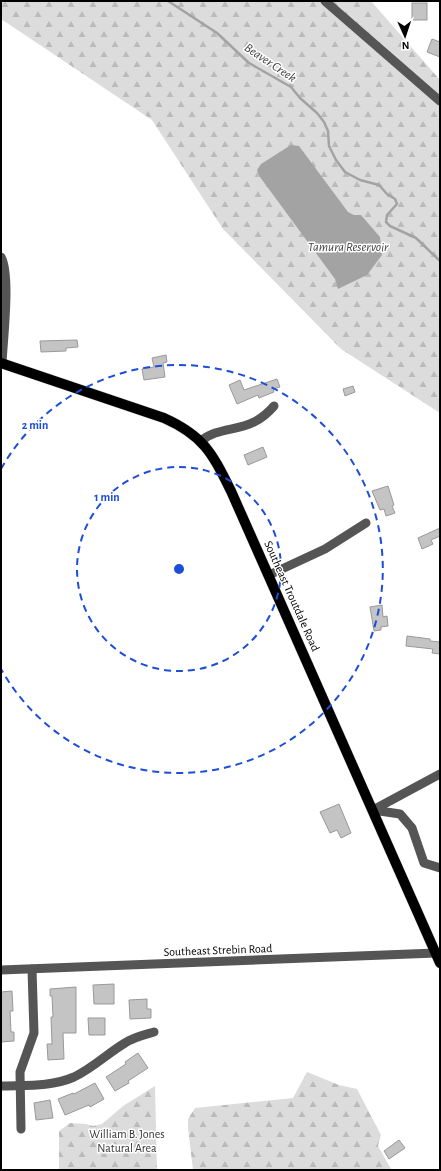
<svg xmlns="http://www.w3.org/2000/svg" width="441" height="1171" viewBox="0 0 441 1171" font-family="'Alegreya Sans',sans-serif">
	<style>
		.forest { fill: url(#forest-firs) }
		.water { fill: #a3a3a3 }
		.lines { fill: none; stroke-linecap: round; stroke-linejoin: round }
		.stream { stroke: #a3a3a3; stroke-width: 2.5 }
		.building { fill: #c4c4c4; stroke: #999 }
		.major-casing { stroke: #dbdbdb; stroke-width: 11 }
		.minor { stroke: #555; stroke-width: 9 }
		.major { stroke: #000; stroke-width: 10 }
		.ring { fill: none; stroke: #1d4ed8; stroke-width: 2; stroke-dasharray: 7 5 }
		.labels { text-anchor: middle; stroke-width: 3; stroke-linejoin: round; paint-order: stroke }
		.street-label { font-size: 12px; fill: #000; stroke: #fff }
		.park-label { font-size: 12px; fill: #333; stroke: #fff }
		.water-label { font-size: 13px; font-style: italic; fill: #444; stroke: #fff }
		.centre { fill: #1d4ed8; stroke: #fff; stroke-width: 2 }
		.ring-label { font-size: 12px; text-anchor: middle; font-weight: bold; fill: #1d4ed8; stroke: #fff; stroke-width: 3; stroke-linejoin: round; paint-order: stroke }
	</style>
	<defs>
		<pattern id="forest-firs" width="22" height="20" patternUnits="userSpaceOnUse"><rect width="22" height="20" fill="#dcdcdc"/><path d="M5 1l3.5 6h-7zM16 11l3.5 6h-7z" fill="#bbb"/></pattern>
	</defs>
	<rect width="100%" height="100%" fill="#fff"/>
	<g class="forest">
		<path d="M 1,1 L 371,1 L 440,80 L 440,413 L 341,349 L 223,229 L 152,120 L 1,19 Z"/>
		<path d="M 307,1072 L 339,1085 L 357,1089 L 381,1135 L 378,1146 L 391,1169 L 389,1170 L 193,1170 L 188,1128 L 188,1119 L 195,1108 L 293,1098 Z"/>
		<path d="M 155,1086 L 157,1170 L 59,1170 L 59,1131 L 70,1123 L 86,1124 L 93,1126 L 102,1124 L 123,1106 Z"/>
	</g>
	<path class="water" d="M 291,145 L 299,146 L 348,212 L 354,215 L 361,215 L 380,237 L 382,255 L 367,275 L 340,288 L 338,289 L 335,279 L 260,177 L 257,170 L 261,164 Z"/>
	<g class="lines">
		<path class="stream" d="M 168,1 L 217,33 L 249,63 L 291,87 L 300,98 L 317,113 L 324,122 L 328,131 L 329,146 L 336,160 L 345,172 L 360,180 L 379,185 L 387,194 L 395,199 L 397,204 L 387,215 L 386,222 L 390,226 L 416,238 L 440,261"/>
	</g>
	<g class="building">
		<rect x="412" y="3" width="15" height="17"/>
		<path d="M 432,39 L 440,42 L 440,57 L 427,52 Z"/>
		<path d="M 77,340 L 78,347 L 66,348 L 66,351 L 41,352 L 40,341 Z"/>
		<path d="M 166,355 L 167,362 L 163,363 L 165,377 L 144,380 L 142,369 L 154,367 L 152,358 Z"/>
		<path d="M 277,379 L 280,387 L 273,389 L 274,392 L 259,398 L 258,395 L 237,404 L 229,385 L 240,380 L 244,390 Z"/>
		<path d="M 353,386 L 355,392 L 345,396 L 343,389 Z"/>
		<path d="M 263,447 L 267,457 L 248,465 L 244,455 Z"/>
		<path d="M 388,486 L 394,505 L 392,506 L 395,513 L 386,516 L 384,509 L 380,510 L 372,491 Z"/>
		<path d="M 440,528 L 440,536 L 431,540 L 433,544 L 422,549 L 418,538 Z"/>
		<path d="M 382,605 L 383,617 L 387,616 L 388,626 L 381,627 L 381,630 L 374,631 L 370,607 Z"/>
		<path d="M 407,636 L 430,639 L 430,641 L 440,642 L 440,654 L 432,653 L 433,649 L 406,646 Z"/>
		<path d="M 339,804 L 351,833 L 341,838 L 337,830 L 330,833 L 320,812 Z"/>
		<path d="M 114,984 L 114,1004 L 94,1004 L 93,985 Z"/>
		<path d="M 76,987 L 76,1033 L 63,1033 L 64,1059 L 48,1060 L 47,1044 L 52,1044 L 51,1017 L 53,1017 L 52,996 L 50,996 L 50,989 Z"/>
		<path d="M 12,991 L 13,1011 L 10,1011 L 11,1032 L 14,1032 L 14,1041 L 1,1042 L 1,992 Z"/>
		<path d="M 147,999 L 147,1009 L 151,1009 L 151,1018 L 130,1019 L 129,1000 Z"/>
		<path d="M 88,1018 L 105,1018 L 105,1035 L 89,1035 Z"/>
		<path d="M 138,1053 L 148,1068 L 128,1081 L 129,1083 L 115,1091 L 106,1077 L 126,1064 L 125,1062 Z"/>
		<path d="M 95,1083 L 104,1099 L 90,1107 L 89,1105 L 65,1115 L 58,1099 L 73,1093 L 74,1094 Z"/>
		<path d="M 50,1100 L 53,1118 L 36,1120 L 34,1103 Z"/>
		<path d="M 399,1140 L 405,1148 L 389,1159 L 384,1151 Z"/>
	</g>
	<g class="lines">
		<defs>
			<path id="major" d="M 1,363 L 164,418 C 204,436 212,453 231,491 L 440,963"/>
		</defs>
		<use href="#major" class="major-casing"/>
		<g class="minor">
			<path d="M 325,1 L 440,101"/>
			<path d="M 1,257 C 11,275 3,340 2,363"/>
			<path d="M 201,441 C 216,428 237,431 254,422 C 262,418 268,413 274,406"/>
			<path d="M 269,575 L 325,549 L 366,523"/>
			<path d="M 440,774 L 373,810 L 400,814 L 412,828 L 424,863 L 440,868"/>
			<path d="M 1,970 L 436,953"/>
			<path d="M 1,1086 C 25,1085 51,1087 74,1077 C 93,1068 108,1053 125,1043 C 134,1037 144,1035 154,1032"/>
			<path d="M 21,1129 L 20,1072 L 34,1033 L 32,969"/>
		</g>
		<use href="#major" class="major"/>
	</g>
	<g class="ring">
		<circle cx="179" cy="569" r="102"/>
		<path d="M1 469A204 204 0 1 1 1 669"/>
	</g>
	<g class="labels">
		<g class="street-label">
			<text transform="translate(292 596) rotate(66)" y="4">Southeast Troutdale Road</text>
			<text transform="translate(218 950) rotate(-2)" y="4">Southeast Strebin Road</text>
		</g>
		<g class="park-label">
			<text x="127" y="1138">William B. Jones<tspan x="127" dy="14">Natural Area</tspan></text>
		</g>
		<g class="water-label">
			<text transform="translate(271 62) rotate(34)" y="5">Beaver Creek</text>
			<text x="348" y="251">Tamura Reservoir</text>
		</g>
	</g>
	<circle cx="179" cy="569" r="6" class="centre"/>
	<g class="ring-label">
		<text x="35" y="429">2 min</text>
		<text x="107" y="501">1 min</text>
	</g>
	<rect width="441" height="1171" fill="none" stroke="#000000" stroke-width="4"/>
	<g transform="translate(405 36) rotate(177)" stroke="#ffffff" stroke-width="3" paint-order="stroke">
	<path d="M0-3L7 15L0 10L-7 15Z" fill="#000000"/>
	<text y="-6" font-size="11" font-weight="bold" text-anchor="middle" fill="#000000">N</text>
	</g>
</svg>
